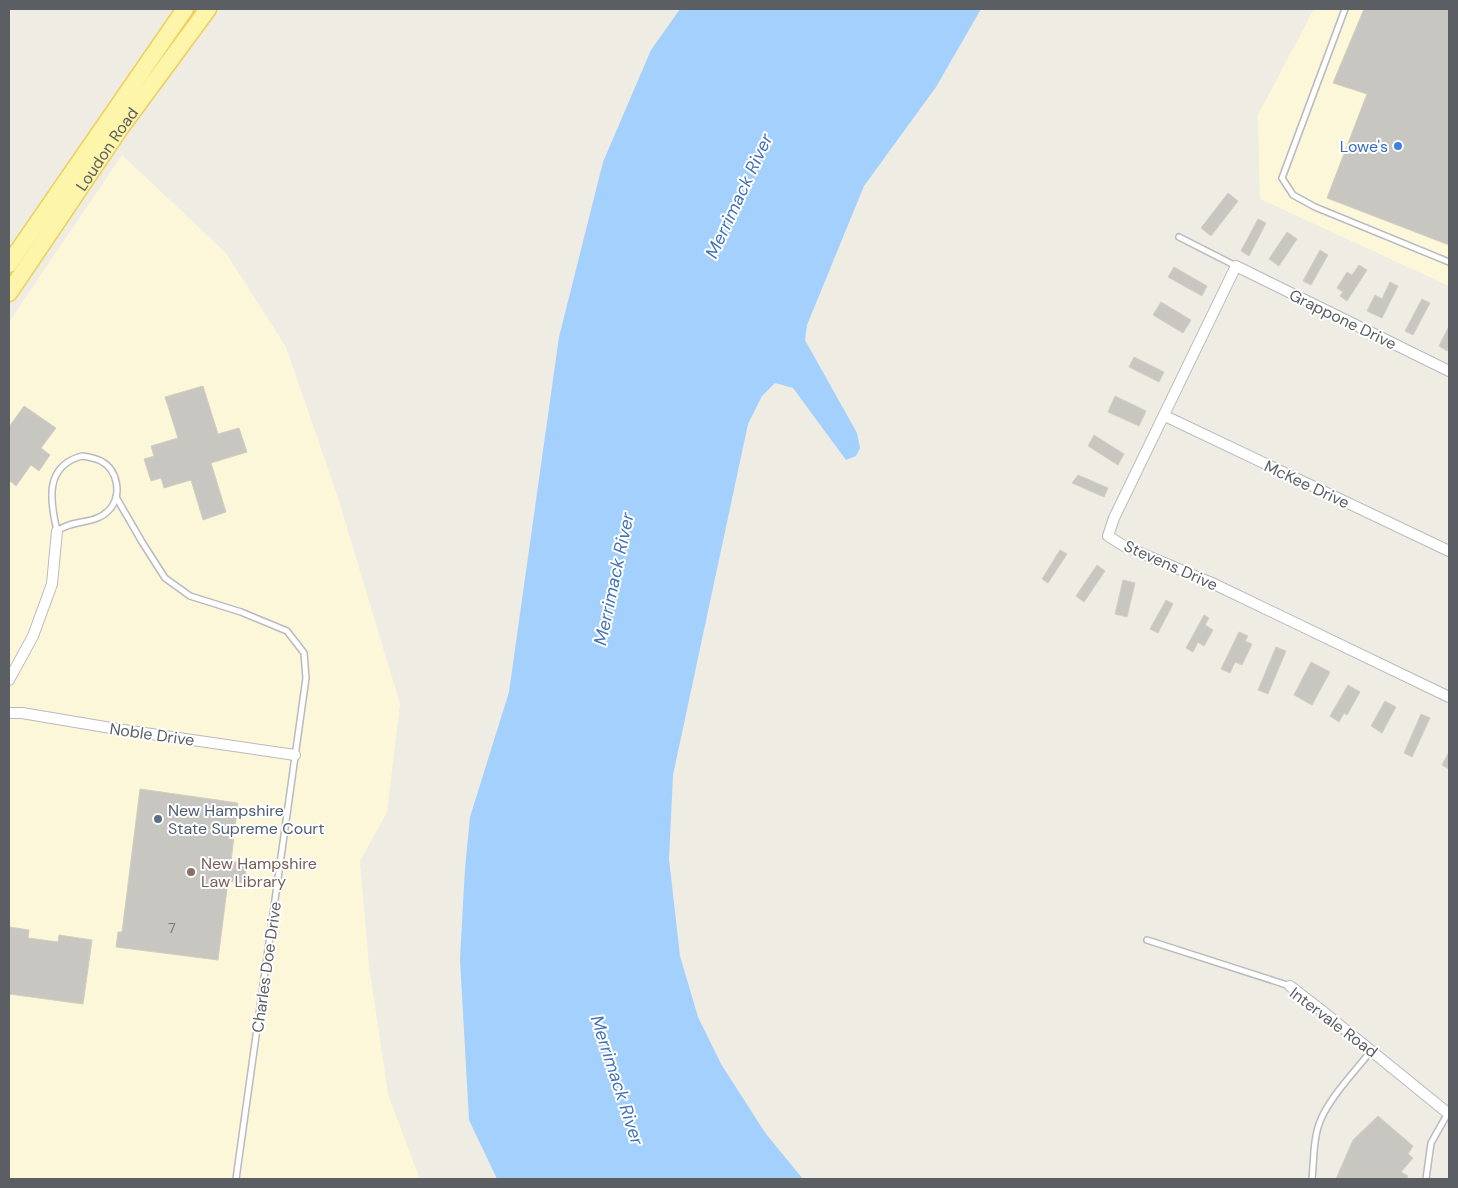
<svg xmlns="http://www.w3.org/2000/svg" width="1458" height="1188" viewBox="0 0 1458 1188" font-family="'DM Sans',sans-serif">
	<style>
		.commercial { fill: #fdf7d9 }
		.water { fill: #a4d0fd }
		.building { fill: #c8c6c0; stroke: #d2cec1 }
		.lines { fill: none; stroke-linecap: round; stroke-linejoin: round }
		.service-casing { stroke: #b8babf; stroke-width: 8 }
		.minor-casing { stroke: #b8babf; stroke-width: 12 }
		.primary-casing { stroke: #eecf5c; stroke-width: 19 }
		.service { stroke: #fff; stroke-width: 5 }
		.minor { stroke: #fff; stroke-width: 10 }
		.primary { stroke: #fdf5a9; stroke-width: 16 }
		.shop-dot { fill: #3f7fe0; stroke: #fff; stroke-width: 2 }
		.service-dot { fill: #5c6f8a; stroke: #fff; stroke-width: 2 }
		.education-dot { fill: #8d6e63; stroke: #fff; stroke-width: 2 }
		.labels { text-anchor: middle; stroke-width: 4; stroke-linejoin: round; paint-order: stroke }
		.number-label { font-size: 14px; fill: #76787a }
		.shop-label { font-size: 16px; fill: #366cbe; stroke: #fff; text-anchor: end }
		.street-label { font-size: 16px; fill: #5b5e63; stroke: #fff }
		.service-label { font-size: 16px; fill: #4e5e75; stroke: #fff; text-anchor: start }
		.education-label { font-size: 16px; fill: #785e54; stroke: #fff; text-anchor: start }
		.water-label { font-size: 18px; font-style: italic; fill: #4374b7; stroke: #fff }
	</style>
	<rect width="100%" height="100%" fill="#eeece3"/>
	<g class="commercial">
		<path d="M 1314,9 L 1449,9 L 1449,286 L 1260,199 L 1258,115 Z"/>
		<path d="M 122,155 L 226,253 L 286,347 L 338,498 L 400,704 L 387,812 L 360,861 L 369,966 L 388,1094 L 420,1179 L 9,1179 L 9,322 Z"/>
	</g>
	<path class="water" d="M 680,9 L 981,9 L 936,87 L 864,186 L 807,325 L 805,340 L 857,433 L 860,448 L 856,456 L 846,460 L 793,388 L 775,383 L 762,396 L 748,424 L 673,775 L 669,859 L 680,956 L 698,1017 L 721,1064 L 766,1134 L 803,1179 L 497,1179 L 469,1120 L 460,959 L 465,868 L 470,817 L 509,692 L 559,337 L 603,162 L 651,50 Z"/>
	<g class="building">
		<path d="M 1364,9 L 1449,9 L 1449,245 L 1327,198 L 1367,94 L 1333,83 Z"/>
		<path d="M 1228,193 L 1238,201 L 1211,236 L 1201,228 Z"/>
		<path d="M 1258,219 L 1266,223 L 1249,256 L 1241,251 Z"/>
		<path d="M 1287,232 L 1297,239 L 1279,266 L 1269,259 Z"/>
		<path d="M 1320,250 L 1328,255 L 1311,285 L 1303,281 Z"/>
		<path d="M 1359,265 L 1367,270 L 1347,301 L 1340,296 L 1343,292 L 1337,288 L 1347,272 L 1352,275 Z"/>
		<path d="M 1174,267 L 1207,286 L 1202,296 L 1168,277 Z"/>
		<path d="M 1390,282 L 1398,286 L 1382,318 L 1367,311 L 1375,295 L 1382,299 Z"/>
		<path d="M 1422,299 L 1430,303 L 1413,335 L 1405,331 Z"/>
		<path d="M 1161,302 L 1191,320 L 1183,333 L 1153,315 Z"/>
		<path d="M 1449,326 L 1449,346 L 1447,351 L 1439,346 Z"/>
		<path d="M 1134,357 L 1164,372 L 1159,382 L 1129,367 Z"/>
		<path d="M 203,386 L 218,434 L 239,428 L 247,452 L 211,463 L 226,512 L 203,520 L 191,480 L 164,488 L 161,478 L 151,481 L 144,459 L 154,456 L 151,446 L 178,438 L 165,397 Z"/>
		<path d="M 1115,396 L 1146,411 L 1139,426 L 1108,412 Z"/>
		<path d="M 24,406 L 56,428 L 41,448 L 50,455 L 39,471 L 31,465 L 16,486 L 9,480 L 9,427 Z"/>
		<path d="M 1094,435 L 1124,454 L 1118,465 L 1088,446 Z"/>
		<path d="M 1078,475 L 1108,488 L 1104,497 L 1072,483 Z"/>
		<path d="M 1060,550 L 1067,554 L 1048,583 L 1042,579 Z"/>
		<path d="M 1097,565 L 1105,571 L 1084,602 L 1076,596 Z"/>
		<path d="M 1123,580 L 1135,583 L 1127,617 L 1115,614 Z"/>
		<path d="M 1166,600 L 1173,604 L 1158,633 L 1150,629 Z"/>
		<path d="M 1204,615 L 1209,618 L 1205,625 L 1213,630 L 1204,646 L 1198,642 L 1193,652 L 1186,648 Z"/>
		<path d="M 1239,632 L 1248,636 L 1245,641 L 1252,644 L 1242,665 L 1235,662 L 1230,673 L 1221,669 Z"/>
		<path d="M 1276,647 L 1286,651 L 1268,694 L 1258,690 Z"/>
		<path d="M 1311,662 L 1330,672 L 1312,705 L 1294,695 Z"/>
		<path d="M 1348,685 L 1360,692 L 1347,715 L 1344,713 L 1339,722 L 1330,716 Z"/>
		<path d="M 1385,701 L 1396,707 L 1382,733 L 1371,726 Z"/>
		<path d="M 1421,714 L 1430,718 L 1412,757 L 1404,753 Z"/>
		<path d="M 1449,752 L 1449,769 L 1442,765 Z"/>
		<path d="M 140,789 L 238,803 L 231,861 L 247,864 L 244,883 L 228,881 L 218,960 L 116,947 L 118,932 L 122,932 Z"/>
		<path d="M 9,927 L 29,930 L 28,938 L 58,942 L 59,935 L 92,940 L 83,1004 L 9,994 Z"/>
		<path d="M 1378,1116 L 1413,1146 L 1408,1154 L 1413,1158 L 1401,1172 L 1408,1176 L 1406,1179 L 1336,1179 L 1353,1140 Z"/>
	</g>
	<g class="lines">
		<defs>
			<g id="service">
				<path d="M 1345,9 L 1282,178 L 1293,195 L 1315,207 L 1449,262"/>
				<path d="M 1179,237 L 1236,266"/>
				<path d="M 82,456 C 89,457 95,458 101,461 C 118,470 122,495 110,509 C 95,526 75,518 57,531 C 50,501 44,466 82,456 Z"/>
				<path d="M 116,497 L 142,542 L 165,578 L 190,596 L 241,612 L 287,631 L 304,653 L 306,678 L 236,1179"/>
				<path d="M 1147,940 L 1290,986"/>
				<path d="M 1312,1179 C 1314,1160 1313,1137 1321,1119 C 1331,1096 1356,1070 1371,1051"/>
				<path d="M 1426,1179 L 1431,1143 L 1448,1113"/>
			</g>
			<g id="minor">
				<path d="M 1449,371 L 1236,266 L 1114,518 L 1108,536 L 1124,546 L 1212,583 L 1449,697"/>
				<path d="M 1165,416 L 1449,551"/>
				<path d="M 9,680 L 33,636 L 52,584 L 57,531"/>
				<path d="M 9,713 L 22,713 L 117,729 L 295,755"/>
				<path d="M 1290,986 L 1321,1010 L 1449,1114"/>
			</g>
			<g id="primary">
				<path d="M 9,264 L 185,9"/>
				<path id="s1" d="M 9,293 L 121,127 L 208,9"/>
			</g>
		</defs>
		<use href="#service" class="service-casing"/>
		<use href="#minor" class="minor-casing"/>
		<use href="#primary" class="primary-casing"/>
		<use href="#service" class="service"/>
		<use href="#minor" class="minor"/>
		<use href="#primary" class="primary"/>
	</g>
	<circle class="shop-dot" cx="1398" cy="146" r="5"/>
	<circle class="service-dot" cx="158" cy="819" r="5"/>
	<circle class="education-dot" cx="191" cy="872" r="5"/>
	<g class="labels">
		<g class="number-label">
			<text x="172" y="933">7</text>
		</g>
		<g class="shop-label">
			<text x="1388" y="152">Lowe's</text>
		</g>
		<g class="street-label">
			<text dy="6" stroke="none"><textPath href="#s1" startOffset="174">Loudon Road</textPath></text>
			<text transform="translate(1343 319) rotate(26)" y="6">Grappone Drive</text>
			<text transform="translate(1307 484) rotate(25)" y="6">McKee Drive</text>
			<text transform="translate(1171 565) rotate(24)" y="6">Stevens Drive</text>
			<text transform="translate(152 734) rotate(8)" y="6">Noble Drive</text>
			<text transform="translate(266 967) rotate(-82)" y="6">Charles Doe Drive</text>
			<text transform="translate(1334 1022) rotate(37)" y="6">Intervale Road</text>
		</g>
		<g class="service-label">
			<text x="168" y="816">New Hampshire<tspan x="168" dy="18">State Supreme Court</tspan></text>
		</g>
		<g class="education-label">
			<text x="201" y="869">New Hampshire<tspan x="201" dy="18">Law Library</tspan></text>
		</g>
		<g class="water-label">
			<text transform="translate(739 196) rotate(-65)" y="6">Merrimack River</text>
			<text transform="translate(614 579) rotate(-78)" y="6">Merrimack River</text>
			<text transform="translate(617 1080) rotate(72)" y="6">Merrimack River</text>
		</g>
	</g>
	<rect width="1458" height="1188" fill="none" stroke="#5b5e63" stroke-width="20"/>
</svg>
